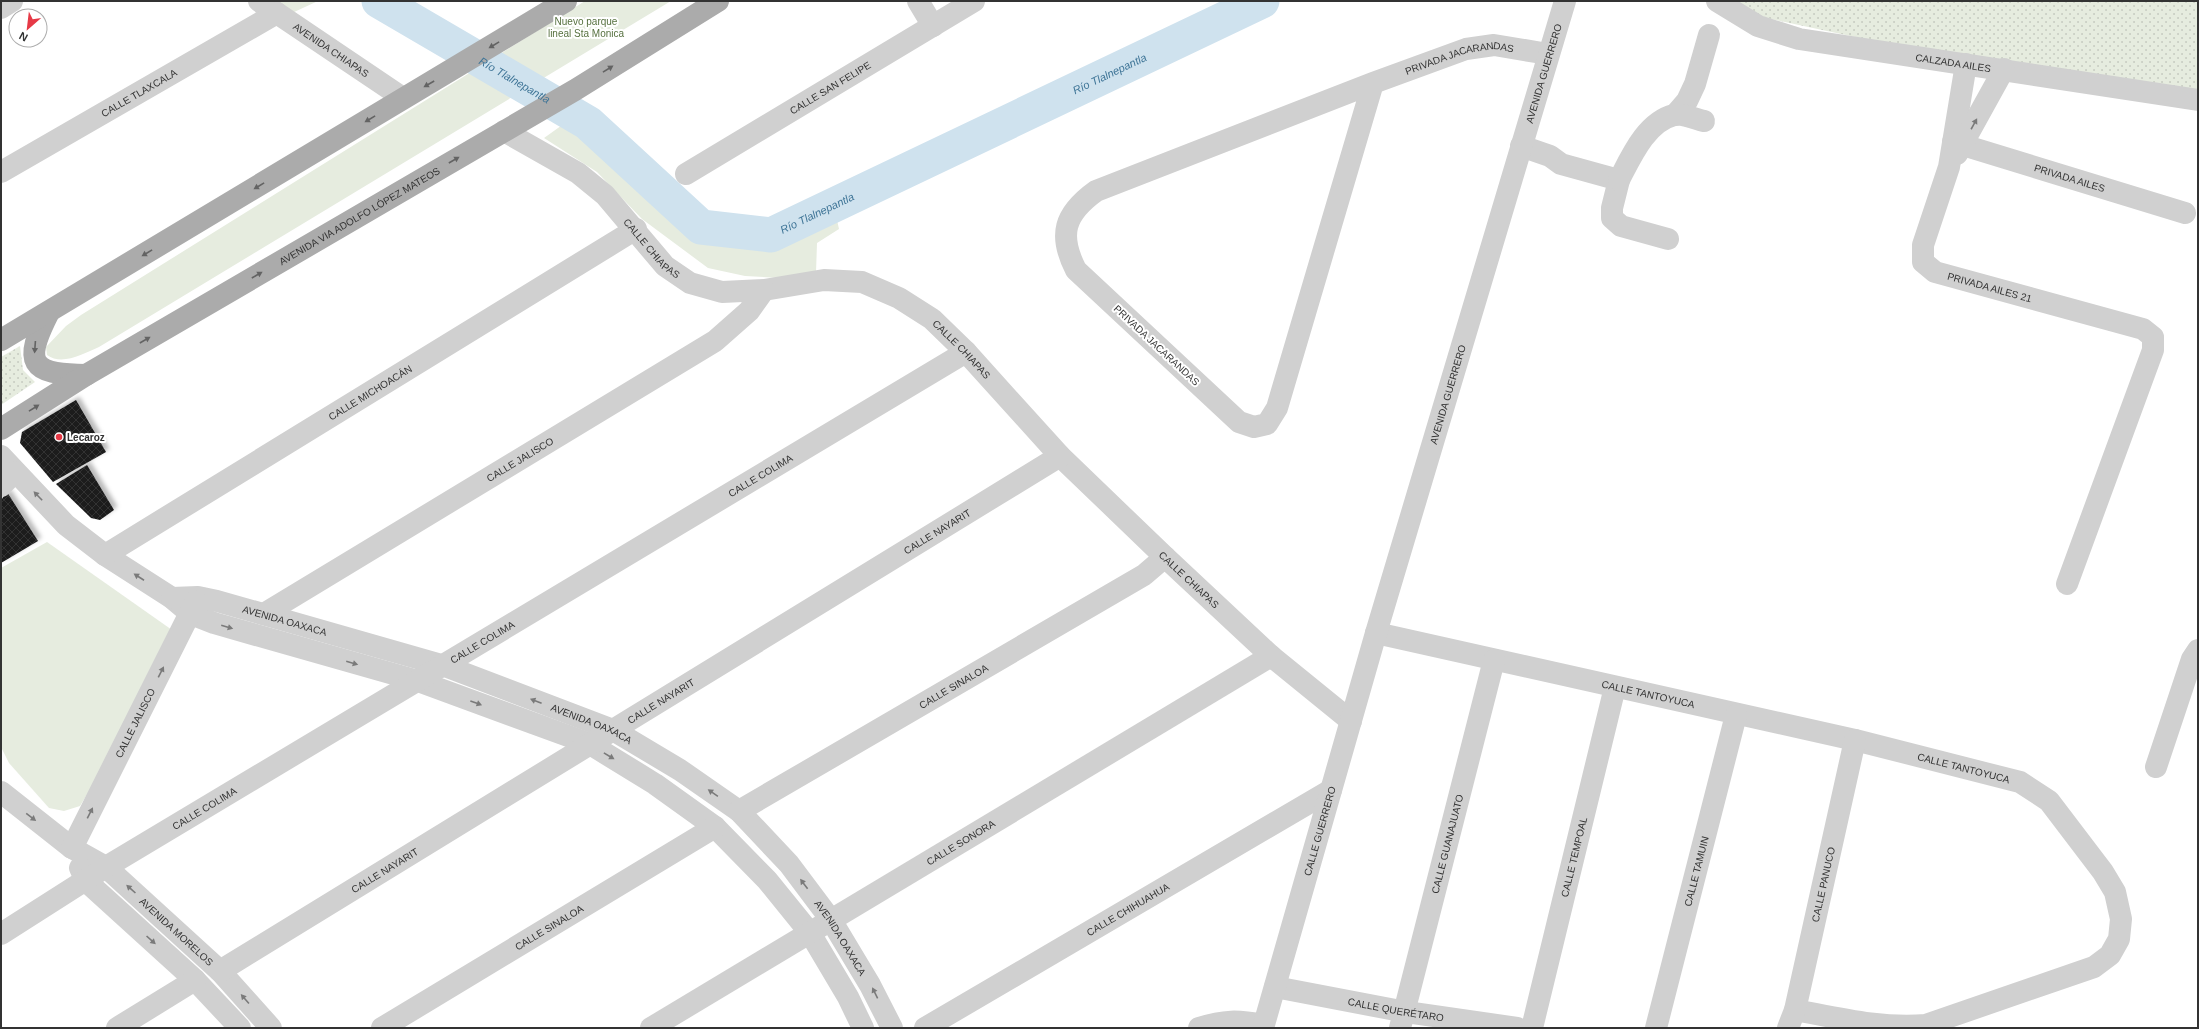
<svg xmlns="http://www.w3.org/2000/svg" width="2199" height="1029" viewBox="0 0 2199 1029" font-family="Helvetica,sans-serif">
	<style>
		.grass { fill: url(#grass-dots) }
		.green { fill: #e6ecdf }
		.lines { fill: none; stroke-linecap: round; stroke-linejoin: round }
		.river { stroke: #cfe2ee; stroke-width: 35 }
		.building { fill: url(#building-cross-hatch); filter: url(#shadow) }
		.minor { stroke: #d0d0d0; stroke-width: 22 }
		.major { stroke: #ababab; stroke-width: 22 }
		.oneway { fill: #636363 }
		.oneway2 { fill: #7a7a7a }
		.poi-dot { fill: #e63946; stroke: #fff; stroke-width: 1.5 }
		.labels { text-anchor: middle; stroke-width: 4; stroke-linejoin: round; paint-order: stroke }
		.park-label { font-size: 10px; fill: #56703f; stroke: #fff }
		.street-label { font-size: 10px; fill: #333; stroke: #fff }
		.poi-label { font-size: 10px; font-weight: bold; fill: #333; stroke: #fff; text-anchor: start }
		.water-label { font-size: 11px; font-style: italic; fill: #3f7597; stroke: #fff }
	</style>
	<defs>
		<pattern id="grass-dots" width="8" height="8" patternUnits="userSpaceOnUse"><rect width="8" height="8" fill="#e6ecdf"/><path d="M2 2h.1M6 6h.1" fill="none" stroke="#c6cbc0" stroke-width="1.8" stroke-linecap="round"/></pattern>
		<pattern id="building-cross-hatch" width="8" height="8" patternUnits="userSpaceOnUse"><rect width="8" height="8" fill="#1a1a1a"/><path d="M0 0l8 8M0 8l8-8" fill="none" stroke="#333"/></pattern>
		<filter id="shadow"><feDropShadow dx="3.5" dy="-3.5" stdDeviation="2" flood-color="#0004"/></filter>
	</defs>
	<rect width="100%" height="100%" fill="#fff"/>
	<g class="grass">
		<path d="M 1728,1 L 2198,1 L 2198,97 L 1981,64 L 1766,18 Z"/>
		<path d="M 20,346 L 23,370 L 35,382 L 1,405 L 1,357 Z"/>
	</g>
	<g class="green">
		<path d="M 270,1 L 318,1 L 292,13 Z"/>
		<path d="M 585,1 L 671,1 L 99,347 C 83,354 62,366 47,355 L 46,347 L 66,326 L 81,315 Z"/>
		<path d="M 565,123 L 577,129 L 702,240 L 761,246 L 837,220 L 839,229 L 817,243 L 816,273 L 797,279 L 745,276 L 708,268 L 642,219 L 597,172 L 544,138 Z"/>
		<path d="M 47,542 L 182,637 L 80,806 L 64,811 L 49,808 L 9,763 L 1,747 L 1,568 Z"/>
	</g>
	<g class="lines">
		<path class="river" id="s1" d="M 379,1 L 588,123 L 701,227 L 771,235 L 1262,1"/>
	</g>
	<g class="building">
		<path d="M 76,400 L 106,452 L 53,482 L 20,443 L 22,432 Z"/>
		<path d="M 87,465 L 114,510 L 100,520 L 91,518 L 56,484 Z"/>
		<path d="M 7,492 L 38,541 L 1,563 L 1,500 Z"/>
	</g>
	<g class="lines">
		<g class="minor">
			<path id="s2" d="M 259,1 L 403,98"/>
			<path d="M 918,1 L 933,26"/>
			<path id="s3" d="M 1717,1 L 1758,26 L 1799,39 L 2198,100"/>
			<path d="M 1,8 L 12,1"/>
			<path id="s4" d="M 1966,64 L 1949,167 L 1923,245 L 1923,262 L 1935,272 L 2143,329 L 2153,337 L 2153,350 L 2067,584"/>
			<path id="s5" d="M 1373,83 L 1277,408 L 1267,424 L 1254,427 L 1239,422 L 1076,270 C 1058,235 1064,214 1096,191 L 1373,83 L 1466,49 L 1494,45 L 1548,54"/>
			<path d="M 1675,115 L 1687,101 L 1695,84 L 1709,35"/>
			<path id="s6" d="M 504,131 L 578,173 L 605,195 L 665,266 L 690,283 L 722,292 L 764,290 L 824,280 L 862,282 L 899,298 L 932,319 L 966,352 L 1060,456 L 1165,557 L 1271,656 L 1351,721"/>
			<path id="s7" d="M 1953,142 L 2185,213"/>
			<path d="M 1521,146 L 1550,156 L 1561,164 L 1619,180 L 1612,208 L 1612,218 L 1621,226 L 1668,239"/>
			<path d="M 1957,154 L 2004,69"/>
			<path id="s8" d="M 1,172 L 277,13"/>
			<path id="s9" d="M 686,174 L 974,1"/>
			<path d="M 1619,180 C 1631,157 1646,122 1674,115 C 1681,113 1696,119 1704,121"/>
			<path d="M 1,456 L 66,525 L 105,555 L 172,598 L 191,614 L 214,623 L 418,681 L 590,744 L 655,784 L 715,827 L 767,880 L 810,933 L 848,997 L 863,1028"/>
			<path d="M 1,486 L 15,472"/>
			<path id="s10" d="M 105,555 L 636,229"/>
			<path id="s11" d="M 172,598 L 198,597 L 217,601 L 445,666 L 613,730 L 680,770 L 739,811 L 789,864 L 831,920 L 870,985 L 892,1028"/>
			<path id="s12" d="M 264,614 L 715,341 L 749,311 L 764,290"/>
			<path id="s13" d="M 1376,633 L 1855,740 L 2020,782 L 2049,801 L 2103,872 L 2115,892 L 2121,919 L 2119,939 L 2110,955 L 2094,967 L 1926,1025 C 1881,1029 1838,1018 1795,1010"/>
			<path d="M 2156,767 L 2192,659 L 2198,650"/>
			<path id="s14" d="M 1,792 L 72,848 L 106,867 L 220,971 L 271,1028"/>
			<path id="s15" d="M 739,811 L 1144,575 L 1165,557"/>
			<path id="s16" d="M 72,848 L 196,601"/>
			<path d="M 80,868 L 86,881 L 195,980 L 240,1028"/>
			<path id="s17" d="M 1,934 L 106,867 L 966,352"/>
			<path id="s18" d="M 220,971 L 1060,456"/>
			<path id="s19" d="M 1275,987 L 1406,1012 L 1517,1028"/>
			<path d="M 117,1028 L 195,980"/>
			<path id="s20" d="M 382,1028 L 715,827"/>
			<path id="s21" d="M 651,1028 L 1271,656"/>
			<path id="s22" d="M 925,1028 L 1331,790"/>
			<path d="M 1199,1028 C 1224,1020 1238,1020 1263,1025"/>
			<path id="s23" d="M 1263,1028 L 1376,633 L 1565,1"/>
			<path id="s24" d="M 1400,1028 L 1494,660"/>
			<path id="s25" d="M 1532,1028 L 1615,687"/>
			<path id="s26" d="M 1656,1028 L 1736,715"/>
			<path id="s27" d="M 1788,1028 L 1795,1010 L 1855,740"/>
		</g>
		<g class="major">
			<path d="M 49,312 C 23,363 29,374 86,375"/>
			<path d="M 1,340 L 566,1"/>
			<path id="s28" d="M 1,429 L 86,375 L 575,90 L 718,1"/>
		</g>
	</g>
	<defs><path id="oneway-solid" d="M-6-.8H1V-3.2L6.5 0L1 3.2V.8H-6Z"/></defs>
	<g class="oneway">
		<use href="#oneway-solid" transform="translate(494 45) rotate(149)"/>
		<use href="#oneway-solid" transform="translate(608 69) rotate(-32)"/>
		<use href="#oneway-solid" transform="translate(429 84) rotate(150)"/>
		<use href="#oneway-solid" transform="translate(370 119) rotate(149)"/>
		<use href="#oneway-solid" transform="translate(454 160) rotate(-30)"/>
		<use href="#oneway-solid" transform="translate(259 186) rotate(149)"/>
		<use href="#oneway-solid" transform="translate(147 253) rotate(149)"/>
		<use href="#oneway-solid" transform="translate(257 275) rotate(-30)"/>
		<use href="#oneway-solid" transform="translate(145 340) rotate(-30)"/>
		<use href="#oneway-solid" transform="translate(35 347) rotate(94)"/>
		<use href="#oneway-solid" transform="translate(34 408) rotate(-32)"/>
	</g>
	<g class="oneway2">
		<use href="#oneway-solid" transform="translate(1974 124) rotate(-61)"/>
		<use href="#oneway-solid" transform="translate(38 496) rotate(-134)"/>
		<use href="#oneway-solid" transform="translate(139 577) rotate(-147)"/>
		<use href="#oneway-solid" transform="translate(227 627) rotate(16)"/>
		<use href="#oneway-solid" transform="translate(352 663) rotate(16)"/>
		<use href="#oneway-solid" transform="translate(161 672) rotate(-63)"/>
		<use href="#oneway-solid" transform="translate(536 701) rotate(-159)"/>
		<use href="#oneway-solid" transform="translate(476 703) rotate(20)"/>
		<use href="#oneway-solid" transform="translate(609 756) rotate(31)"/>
		<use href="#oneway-solid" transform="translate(713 793) rotate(-145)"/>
		<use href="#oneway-solid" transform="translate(90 813) rotate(-63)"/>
		<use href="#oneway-solid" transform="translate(31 817) rotate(37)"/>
		<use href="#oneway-solid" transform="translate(804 884) rotate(-127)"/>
		<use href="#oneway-solid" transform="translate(131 889) rotate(-138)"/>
		<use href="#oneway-solid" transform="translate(151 940) rotate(42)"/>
		<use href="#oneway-solid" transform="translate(875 993) rotate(-116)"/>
		<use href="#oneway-solid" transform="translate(245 999) rotate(-131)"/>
	</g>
	<circle class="poi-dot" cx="59" cy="437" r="4"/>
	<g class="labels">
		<g class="park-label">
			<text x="586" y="25">Nuevo parque<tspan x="586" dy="12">lineal Sta Monica</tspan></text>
		</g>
		<g class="street-label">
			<text dy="4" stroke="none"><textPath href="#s2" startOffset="87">AVENIDA CHIAPAS</textPath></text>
			<text dy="4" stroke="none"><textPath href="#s5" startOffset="1090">PRIVADA JACARANDAS</textPath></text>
			<text dy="4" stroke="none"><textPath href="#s3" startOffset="247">CALZADA AILES</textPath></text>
			<text dy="4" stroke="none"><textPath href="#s23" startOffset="995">AVENIDA GUERRERO</textPath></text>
			<text dy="4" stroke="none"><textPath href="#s9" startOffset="168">CALLE SAN FELIPE</textPath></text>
			<text dy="4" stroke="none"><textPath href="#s8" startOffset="159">CALLE TLAXCALA</textPath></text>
			<text dy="4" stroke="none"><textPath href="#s7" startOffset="122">PRIVADA AILES</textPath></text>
			<text dy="4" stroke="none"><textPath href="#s28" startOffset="417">AVENIDA VIA ADOLFO LÓPEZ MATEOS</textPath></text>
			<text dy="4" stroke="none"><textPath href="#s6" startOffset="191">CALLE CHIAPAS</textPath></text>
			<text dy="4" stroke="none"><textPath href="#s4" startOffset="276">PRIVADA AILES 21</textPath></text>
			<text transform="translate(1157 345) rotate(43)" y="4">PRIVADA JACARANDAS</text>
			<text dy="4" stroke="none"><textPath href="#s6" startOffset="539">CALLE CHIAPAS</textPath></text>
			<text dy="4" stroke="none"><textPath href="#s10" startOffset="311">CALLE MICHOACÁN</textPath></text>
			<text dy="4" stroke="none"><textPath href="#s23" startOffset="660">AVENIDA GUERRERO</textPath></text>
			<text dy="4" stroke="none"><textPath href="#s12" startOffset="299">CALLE JALISCO</textPath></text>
			<text dy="4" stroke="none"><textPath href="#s17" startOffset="887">CALLE COLIMA</textPath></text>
			<text dy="4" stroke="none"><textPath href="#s18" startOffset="841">CALLE NAYARIT</textPath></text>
			<text dy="4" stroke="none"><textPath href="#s6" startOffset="863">CALLE CHIAPAS</textPath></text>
			<text dy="4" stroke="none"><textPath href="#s11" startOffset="116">AVENIDA OAXACA</textPath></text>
			<text dy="4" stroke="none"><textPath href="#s17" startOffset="563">CALLE COLIMA</textPath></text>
			<text dy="4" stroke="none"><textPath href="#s15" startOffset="248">CALLE SINALOA</textPath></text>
			<text dy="4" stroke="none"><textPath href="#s13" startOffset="279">CALLE TANTOYUCA</textPath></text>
			<text dy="4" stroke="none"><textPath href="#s18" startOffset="517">CALLE NAYARIT</textPath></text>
			<text dy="4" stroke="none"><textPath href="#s16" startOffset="140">CALLE JALISCO</textPath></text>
			<text dy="4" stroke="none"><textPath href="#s11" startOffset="440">AVENIDA OAXACA</textPath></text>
			<text dy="4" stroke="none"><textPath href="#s13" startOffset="603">CALLE TANTOYUCA</textPath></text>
			<text dy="4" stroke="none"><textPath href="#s17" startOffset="239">CALLE COLIMA</textPath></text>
			<text dy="4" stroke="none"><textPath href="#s23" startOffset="205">CALLE GUERRERO</textPath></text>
			<text dy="4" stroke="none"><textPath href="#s21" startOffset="361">CALLE SONORA</textPath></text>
			<text dy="4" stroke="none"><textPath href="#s24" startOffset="190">CALLE GUANAJUATO</textPath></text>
			<text dy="4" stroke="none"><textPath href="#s25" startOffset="176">CALLE TEMPOAL</textPath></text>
			<text dy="4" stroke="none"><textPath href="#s18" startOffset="193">CALLE NAYARIT</textPath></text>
			<text dy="4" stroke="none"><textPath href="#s26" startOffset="162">CALLE TAMUIN</textPath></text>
			<text dy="4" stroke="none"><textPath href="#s27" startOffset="148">CALLE PANUCO</textPath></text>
			<text dy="4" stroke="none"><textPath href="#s22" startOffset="235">CALLE CHIHUAHUA</textPath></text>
			<text dy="4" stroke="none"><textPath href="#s20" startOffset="195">CALLE SINALOA</textPath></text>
			<text dy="4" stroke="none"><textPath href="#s14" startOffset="225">AVENIDA MORELOS</textPath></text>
			<text dy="4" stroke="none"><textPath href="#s11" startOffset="775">AVENIDA OAXACA</textPath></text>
			<text dy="4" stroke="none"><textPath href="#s19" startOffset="123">CALLE QUERÉTARO</textPath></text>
		</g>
		<g class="poi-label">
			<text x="67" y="441">Lecaroz</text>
		</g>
		<g class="water-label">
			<text dy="4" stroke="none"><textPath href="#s1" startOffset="841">Río Tlalnepantla</textPath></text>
			<text dy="4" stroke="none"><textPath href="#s1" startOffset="157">Río Tlalnepantla</textPath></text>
			<text dy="4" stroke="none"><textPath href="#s1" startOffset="517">Río Tlalnepantla</textPath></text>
		</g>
	</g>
	<rect width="2199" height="1029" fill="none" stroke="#333333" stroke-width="4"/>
	<g transform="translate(28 28) rotate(208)"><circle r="19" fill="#ffffff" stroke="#adadad"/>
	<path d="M0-3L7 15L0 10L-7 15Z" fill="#e63946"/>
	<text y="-6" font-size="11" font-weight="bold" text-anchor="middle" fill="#333333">N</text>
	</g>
</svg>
